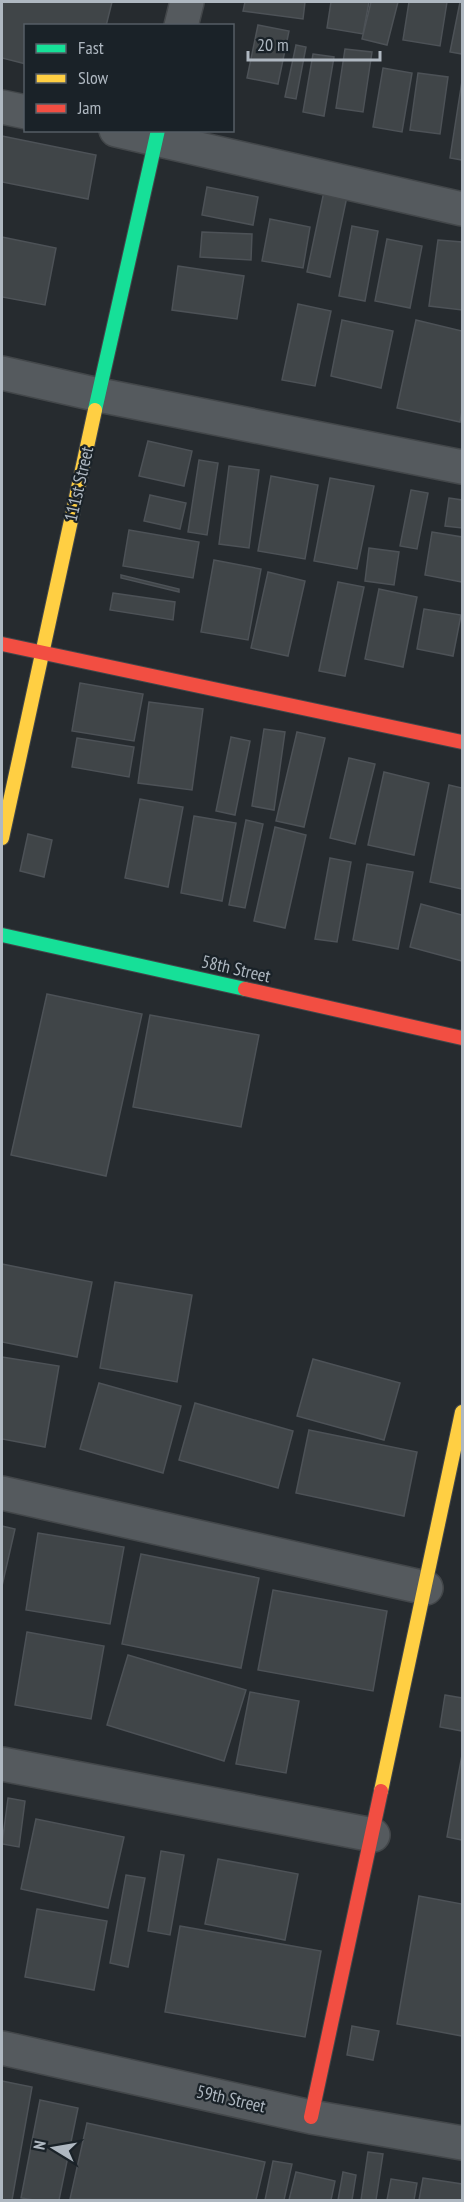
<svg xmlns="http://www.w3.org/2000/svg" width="464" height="2202" viewBox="0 0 464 2202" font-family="'PT Sans Narrow',sans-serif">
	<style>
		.building { fill: #404548; stroke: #4d5257; stroke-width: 1.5 }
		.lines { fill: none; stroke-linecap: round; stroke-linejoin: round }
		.street-casing { stroke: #43474a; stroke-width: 36 }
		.fast-casing { stroke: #43474a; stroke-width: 16 }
		.slow-casing { stroke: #43474a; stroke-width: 16 }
		.jam-casing { stroke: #43474a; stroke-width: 16 }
		.street { stroke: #555a5e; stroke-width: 33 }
		.fast { stroke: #16e098; stroke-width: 14 }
		.slow { stroke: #ffcf43; stroke-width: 14 }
		.jam { stroke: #f24e42; stroke-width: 14 }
		.labels { text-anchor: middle; stroke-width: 4.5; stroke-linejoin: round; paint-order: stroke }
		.street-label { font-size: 18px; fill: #afb8c1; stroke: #1a2228 }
	</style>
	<rect width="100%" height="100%" fill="#262b2f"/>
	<g class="building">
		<path d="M 2,2 L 112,2 L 106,26 L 26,26 L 26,64 L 2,58 Z"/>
		<path d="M 245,2 L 305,2 L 303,19 L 243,11 Z"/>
		<path d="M 331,2 L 369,2 L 363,34 L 327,28 Z"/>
		<path d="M 371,2 L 398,2 L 387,45 L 362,39 Z"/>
		<path d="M 409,2 L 447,2 L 440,46 L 403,40 Z"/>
		<path d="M 460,2 L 462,2 L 462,54 L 450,52 Z"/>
		<path d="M 258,25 L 289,31 L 278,84 L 247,78 Z"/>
		<path d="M 296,45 L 306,47 L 296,99 L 285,97 Z"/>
		<path d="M 345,49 L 372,52 L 363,112 L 336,108 Z"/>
		<path d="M 313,54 L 334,57 L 324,116 L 303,112 Z"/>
		<path d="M 383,68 L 412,73 L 402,132 L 373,127 Z"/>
		<path d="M 418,73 L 448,77 L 440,134 L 410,130 Z"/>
		<path d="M 462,81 L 462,160 L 450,158 Z"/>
		<path d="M 2,136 L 96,155 L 88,199 L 2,182 Z"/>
		<path d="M 326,182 L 349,187 L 330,277 L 307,272 Z"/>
		<path d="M 207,187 L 258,197 L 253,225 L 202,215 Z"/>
		<path d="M 270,219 L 310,227 L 303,268 L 262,261 Z"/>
		<path d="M 352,226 L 378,231 L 365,301 L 339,296 Z"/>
		<path d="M 202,232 L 252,234 L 251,260 L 200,257 Z"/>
		<path d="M 2,237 L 56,248 L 45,305 L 2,297 Z"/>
		<path d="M 387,239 L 422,246 L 410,308 L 375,301 Z"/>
		<path d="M 438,240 L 462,242 L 462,310 L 429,306 Z"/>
		<path d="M 178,266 L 244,276 L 237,319 L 172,310 Z"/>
		<path d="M 298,304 L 331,311 L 315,386 L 282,380 Z"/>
		<path d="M 342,320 L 393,331 L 381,388 L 331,376 Z"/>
		<path d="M 416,320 L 462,331 L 462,411 L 460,422 L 397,408 Z"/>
		<path d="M 148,441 L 192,451 L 184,486 L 139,476 Z"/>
		<path d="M 199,460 L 218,463 L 207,535 L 188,532 Z"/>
		<path d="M 229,466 L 259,470 L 249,548 L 219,544 Z"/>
		<path d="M 271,476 L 318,485 L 305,559 L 258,551 Z"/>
		<path d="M 330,478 L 374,486 L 357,569 L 314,561 Z"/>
		<path d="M 411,490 L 428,493 L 417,549 L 400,546 Z"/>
		<path d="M 150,495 L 186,503 L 180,529 L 144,521 Z"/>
		<path d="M 449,498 L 462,500 L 462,528 L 445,526 Z"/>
		<path d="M 129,530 L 199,542 L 193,578 L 123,566 Z"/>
		<path d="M 432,532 L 462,537 L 462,582 L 425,575 Z"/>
		<path d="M 369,548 L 399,552 L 394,585 L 365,581 Z"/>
		<path d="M 214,560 L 261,569 L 248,640 L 201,632 Z"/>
		<path d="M 268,572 L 305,581 L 288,656 L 251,648 Z"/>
		<path d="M 121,575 L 179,589 L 179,592 L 121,578 Z"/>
		<path d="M 338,582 L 364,587 L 345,676 L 319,671 Z"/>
		<path d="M 379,589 L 417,597 L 403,667 L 365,659 Z"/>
		<path d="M 113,593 L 175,602 L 173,620 L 110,610 Z"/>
		<path d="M 424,609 L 461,615 L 453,656 L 417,649 Z"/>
		<path d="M 80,683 L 143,694 L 134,741 L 72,731 Z"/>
		<path d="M 149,702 L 203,709 L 192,790 L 138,783 Z"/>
		<path d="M 264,729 L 285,732 L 274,810 L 252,806 Z"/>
		<path d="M 297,732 L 325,738 L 304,827 L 276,821 Z"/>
		<path d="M 231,737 L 250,741 L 235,815 L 216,811 Z"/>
		<path d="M 77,738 L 134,747 L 129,777 L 72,767 Z"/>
		<path d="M 349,758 L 375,764 L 355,844 L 330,838 Z"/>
		<path d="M 384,772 L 429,783 L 414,855 L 368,845 Z"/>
		<path d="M 449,785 L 462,788 L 462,889 L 430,882 Z"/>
		<path d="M 140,799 L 183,807 L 168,887 L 125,878 Z"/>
		<path d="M 194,816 L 236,823 L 222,901 L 181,893 Z"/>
		<path d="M 246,820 L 263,824 L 245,908 L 229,905 Z"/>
		<path d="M 275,827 L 306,835 L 285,928 L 254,921 Z"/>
		<path d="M 28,834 L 52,840 L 44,877 L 20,871 Z"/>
		<path d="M 330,858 L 351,862 L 337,942 L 315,939 Z"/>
		<path d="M 367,864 L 413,872 L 398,949 L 353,940 Z"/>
		<path d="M 421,904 L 462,915 L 462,961 L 410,947 Z"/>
		<path d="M 47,994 L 142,1014 L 106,1176 L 11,1155 Z"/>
		<path d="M 150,1015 L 259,1035 L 241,1127 L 133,1107 Z"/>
		<path d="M 2,1264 L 92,1282 L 77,1357 L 2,1342 Z"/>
		<path d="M 115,1282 L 192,1295 L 177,1382 L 100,1368 Z"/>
		<path d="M 2,1357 L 59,1366 L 45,1447 L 2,1439 Z"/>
		<path d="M 313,1359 L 400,1383 L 384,1440 L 297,1416 Z"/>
		<path d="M 99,1383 L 181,1406 L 163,1473 L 80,1449 Z"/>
		<path d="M 195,1403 L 293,1431 L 278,1488 L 179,1460 Z"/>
		<path d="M 309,1430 L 417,1452 L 404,1516 L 296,1493 Z"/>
		<path d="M 2,1526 L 15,1529 L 2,1586 Z"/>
		<path d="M 38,1533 L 124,1547 L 110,1624 L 26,1610 Z"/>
		<path d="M 141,1554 L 259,1578 L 241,1668 L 122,1644 Z"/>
		<path d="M 273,1590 L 387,1611 L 373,1691 L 258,1670 Z"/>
		<path d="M 27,1632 L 104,1646 L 91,1719 L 15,1705 Z"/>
		<path d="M 128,1655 L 246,1690 L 224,1761 L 107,1725 Z"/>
		<path d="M 250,1692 L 299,1701 L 286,1773 L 236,1764 Z"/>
		<path d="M 445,1695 L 462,1698 L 462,1731 L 440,1727 Z"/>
		<path d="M 462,1755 L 462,1840 L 447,1837 Z"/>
		<path d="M 8,1798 L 25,1801 L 19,1847 L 2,1844 Z"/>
		<path d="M 36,1819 L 124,1837 L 108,1908 L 21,1889 Z"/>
		<path d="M 161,1851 L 184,1855 L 170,1935 L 148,1931 Z"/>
		<path d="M 218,1859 L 298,1874 L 285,1940 L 205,1924 Z"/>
		<path d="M 126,1875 L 145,1878 L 128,1967 L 110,1963 Z"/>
		<path d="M 419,1896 L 462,1904 L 462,2036 L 397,2024 Z"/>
		<path d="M 37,1909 L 107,1921 L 94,1990 L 25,1977 Z"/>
		<path d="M 180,1926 L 321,1951 L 305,2037 L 165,2012 Z"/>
		<path d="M 352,2026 L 379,2031 L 373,2060 L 347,2055 Z"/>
		<path d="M 2,2081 L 32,2087 L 12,2200 L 2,2200 Z"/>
		<path d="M 40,2100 L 78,2108 L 59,2200 L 34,2200 L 21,2198 Z"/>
		<path d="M 87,2123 L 265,2162 L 256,2200 L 70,2199 Z"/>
		<path d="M 368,2152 L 383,2154 L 376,2200 L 361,2200 Z"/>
		<path d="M 273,2161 L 292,2164 L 284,2200 L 265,2200 Z"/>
		<path d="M 296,2172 L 335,2181 L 331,2200 L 289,2200 Z"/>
		<path d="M 343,2172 L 356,2175 L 352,2200 L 338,2200 Z"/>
		<path d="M 423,2178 L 462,2184 L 462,2200 L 419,2200 Z"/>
		<path d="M 391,2179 L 417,2183 L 414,2200 L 387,2200 Z"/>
	</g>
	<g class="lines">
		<defs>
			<g id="street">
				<path d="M 181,26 L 187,2"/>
				<path d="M 2,107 L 26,112"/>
				<path d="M 116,130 L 462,209"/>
				<path d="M 2,373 L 99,395 L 462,467"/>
				<path d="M 2,1493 L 426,1588"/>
				<path d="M 2,1764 L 373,1835"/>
				<path d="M 2,2048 L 311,2117 L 462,2143"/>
			</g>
			<g id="fast">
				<path d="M 95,410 L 158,130"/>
				<path d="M 2,935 L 245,989"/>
			</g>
			<g id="slow">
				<path d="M 2,838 L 95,410"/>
				<path d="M 381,1791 L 462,1412"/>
			</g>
			<g id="jam">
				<path d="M 2,644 L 462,742"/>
				<path d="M 245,989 L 462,1038"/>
				<path d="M 311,2117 L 381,1791"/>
			</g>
		</defs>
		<use href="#street" class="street-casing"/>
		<use href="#fast" class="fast-casing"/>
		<use href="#slow" class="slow-casing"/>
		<use href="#jam" class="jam-casing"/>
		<use href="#street" class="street"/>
		<use href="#fast" class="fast"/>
		<use href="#slow" class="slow"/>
		<use href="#jam" class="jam"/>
	</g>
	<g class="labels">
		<g class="street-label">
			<text transform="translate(79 484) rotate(-77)" y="6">111st Street</text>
			<text transform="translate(236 969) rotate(13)" y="6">58th Street</text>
			<text transform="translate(231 2099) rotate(13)" y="6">59th Street</text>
		</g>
	</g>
	<rect width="464" height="2202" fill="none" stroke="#afb8c1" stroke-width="6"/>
	<rect x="24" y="24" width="210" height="108" fill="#1a2228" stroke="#565e65" stroke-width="1.5"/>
	<rect x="36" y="44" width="30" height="9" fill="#16e098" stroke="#565e65" stroke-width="1.5"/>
	<text x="78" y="54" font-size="18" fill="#afb8c1">Fast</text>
	<rect x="36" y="74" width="30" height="9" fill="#ffcf43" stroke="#565e65" stroke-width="1.5"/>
	<text x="78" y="84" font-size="18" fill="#afb8c1">Slow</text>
	<rect x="36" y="104" width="30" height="9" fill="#f24e42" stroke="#565e65" stroke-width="1.5"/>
	<text x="78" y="114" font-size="18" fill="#afb8c1">Jam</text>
	<g transform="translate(54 2148) rotate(281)" stroke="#1a2228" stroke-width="4.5" paint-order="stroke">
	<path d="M0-4.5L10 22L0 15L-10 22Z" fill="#afb8c1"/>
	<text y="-9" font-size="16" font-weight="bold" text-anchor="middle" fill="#afb8c1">N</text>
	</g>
	<path d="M248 51v9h132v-9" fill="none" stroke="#afb8c1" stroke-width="3"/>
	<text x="257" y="51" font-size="18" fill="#afb8c1" stroke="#1a2228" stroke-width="4.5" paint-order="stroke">20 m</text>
</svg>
